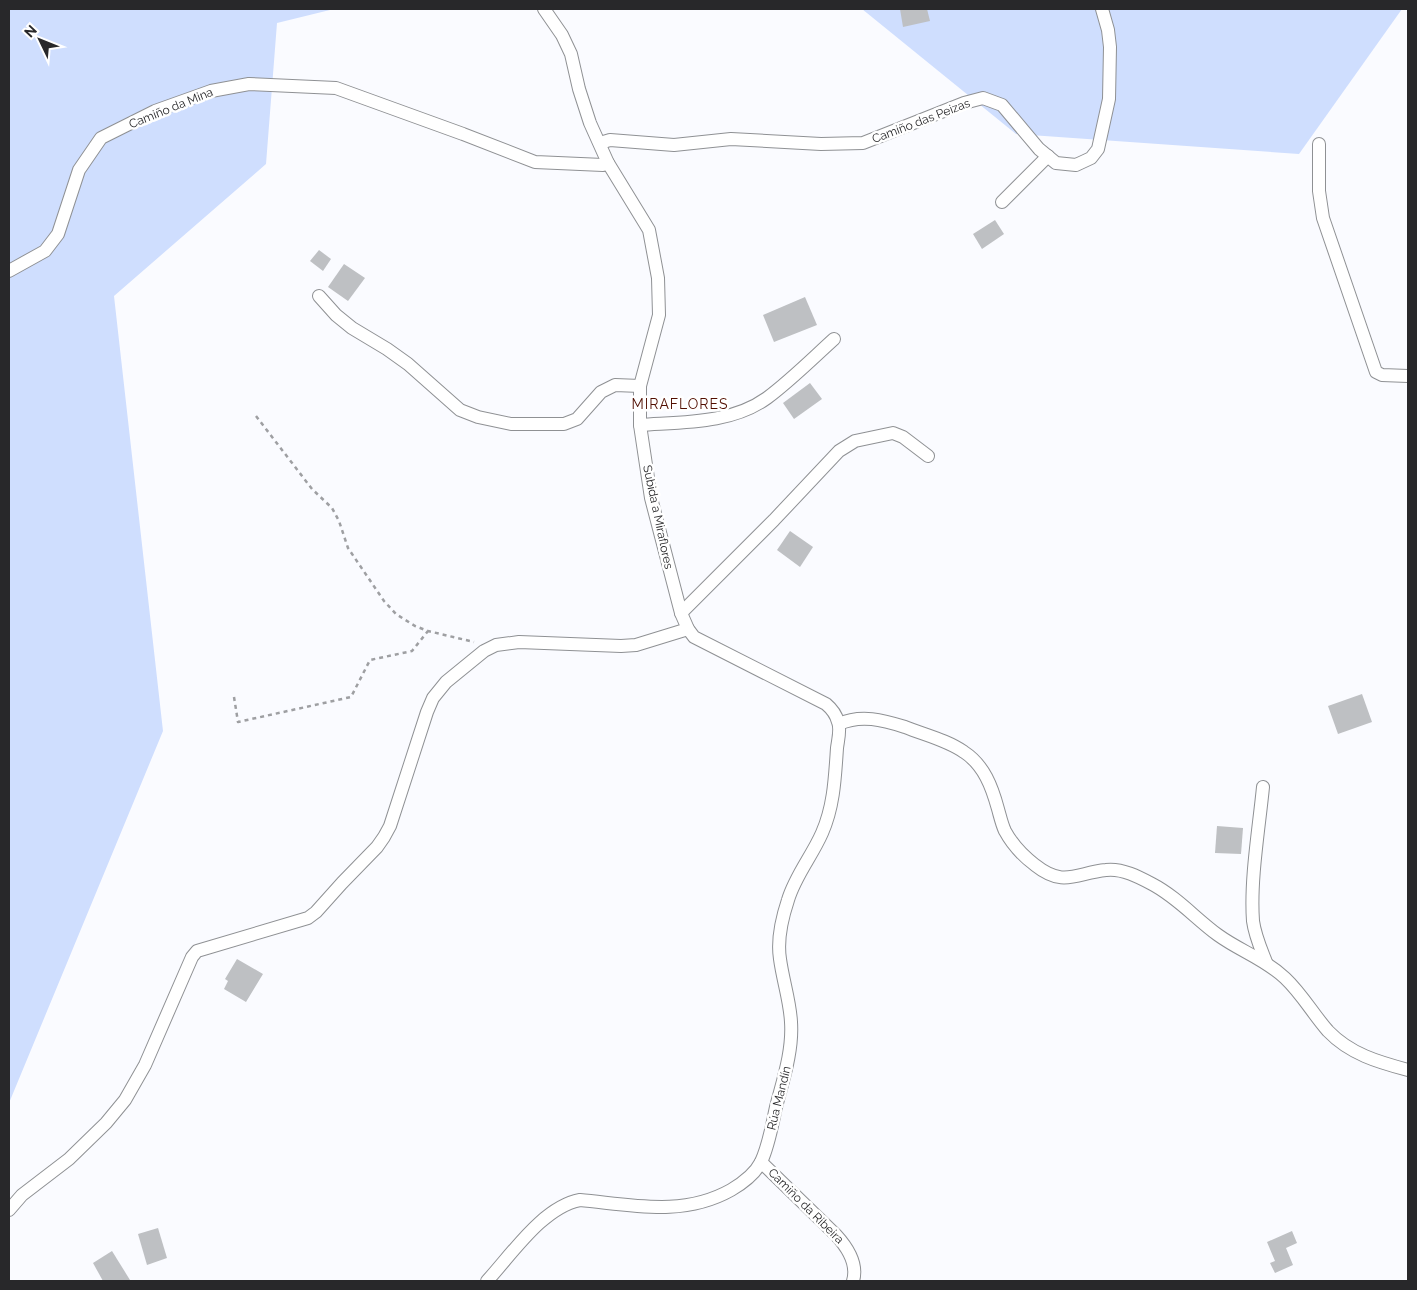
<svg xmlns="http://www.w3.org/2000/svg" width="1417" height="1290" viewBox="0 0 1417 1290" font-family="Raleway,sans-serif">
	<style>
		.green { fill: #cfdefe }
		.building { fill: #bec0c3 }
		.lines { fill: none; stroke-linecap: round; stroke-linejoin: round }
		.street-casing { stroke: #8f9194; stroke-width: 14 }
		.path { stroke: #9e9fa2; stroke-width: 2.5; stroke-dasharray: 4 4; stroke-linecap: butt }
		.street { stroke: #fff; stroke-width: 12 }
		.labels { text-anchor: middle; stroke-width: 5; stroke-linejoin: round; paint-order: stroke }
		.street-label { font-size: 12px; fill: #28282a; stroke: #fff }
		.neighbourhood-label { font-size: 14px; letter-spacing: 1px; fill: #510e01; stroke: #fff }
	</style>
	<rect width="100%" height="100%" fill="#fafbff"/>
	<g class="green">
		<path d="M 9,9 L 334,9 L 277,23 L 266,164 L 114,296 L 163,731 L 9,1103 Z"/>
		<path d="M 862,9 L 1402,9 L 1299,154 L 1016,134 Z"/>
	</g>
	<g class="building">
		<path d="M 900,9 L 927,9 L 930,21 L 903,27 Z"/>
		<path d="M 995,220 L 1004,234 L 982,249 L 973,234 Z"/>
		<path d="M 319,250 L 331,259 L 323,271 L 310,261 Z"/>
		<path d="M 344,264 L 365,278 L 348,301 L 328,287 Z"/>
		<path d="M 805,297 L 817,325 L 774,342 L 763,315 Z"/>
		<path d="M 810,383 L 822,399 L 794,419 L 783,403 Z"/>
		<path d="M 790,531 L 813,547 L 800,567 L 777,550 Z"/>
		<path d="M 1362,694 L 1372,722 L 1338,734 L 1328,706 Z"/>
		<path d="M 1217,826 L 1243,828 L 1241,854 L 1215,853 Z"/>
		<path d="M 237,959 L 263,974 L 246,1002 L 224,989 L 228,981 L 225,979 Z"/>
		<path d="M 158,1228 L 167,1258 L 147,1265 L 138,1234 Z"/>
		<path d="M 1292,1231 L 1297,1243 L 1286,1248 L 1293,1265 L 1275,1273 L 1270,1263 L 1275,1261 L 1267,1242 Z"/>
		<path d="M 112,1251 L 130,1280 L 129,1281 L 103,1281 L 93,1263 Z"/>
	</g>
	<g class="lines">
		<defs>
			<g id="street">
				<path d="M 600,143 L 610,140 L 674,145 L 731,139 L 821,144 L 863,143 L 964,103 L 983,98 L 1002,105 L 1039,149 L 1056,163 L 1076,165 L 1091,158 L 1098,149 L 1109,99 L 1110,47 L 1108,30 L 1102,9"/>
				<path d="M 1319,144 L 1319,191 L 1323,218 L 1376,372 L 1382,375 L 1408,376"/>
				<path d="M 1002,202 L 1048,156"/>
				<path d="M 9,271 L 45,251 L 58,234 L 79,170 L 101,138 L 155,111 L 211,91 L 249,84 L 336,88 L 463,134 L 535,162 L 603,165 L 608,163"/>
				<path d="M 319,296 L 336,315 L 352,328 L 387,349 L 408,364 L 460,410 L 478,417 L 511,424 L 564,424 L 577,419 L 601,392 L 615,385 L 640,386"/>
				<path d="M 640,425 C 683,422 731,424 767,398 C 790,381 813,358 834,339"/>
				<path d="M 681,613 L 774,520 L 839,451 L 855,441 L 893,433 L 903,437 L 928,456"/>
				<path d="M 839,724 C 861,714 883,720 905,727 C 925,735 947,740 964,752 C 984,765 992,787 998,809 C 1000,816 1002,825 1005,831 C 1012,844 1023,856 1035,865 C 1064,888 1076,873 1106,870 C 1122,868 1139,877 1152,884 C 1177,897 1196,919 1218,935 C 1240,951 1265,959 1285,978 C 1302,994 1313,1014 1328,1031 C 1350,1054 1378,1062 1408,1070"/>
				<path d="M 1263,787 C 1259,828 1250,880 1253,921 C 1255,936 1261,949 1266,962"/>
				<path d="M 761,1162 L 836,1235 C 847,1247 858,1264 853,1281"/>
				<path d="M 9,1210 L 22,1195 L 69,1159 L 106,1123 L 125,1100 L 145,1065 L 192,957 L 197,951 L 308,918 L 316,912 L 342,883 L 377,847 L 384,837 L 390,826 L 427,712 L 433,698 L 446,682 L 484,651 L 496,645 L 519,642 L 621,646 L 636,645 L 688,629"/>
				<path d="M 487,1281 C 512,1254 543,1207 580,1200 C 633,1205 683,1217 731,1190 C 743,1183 755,1174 761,1162 C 769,1145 772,1125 776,1107 C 783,1080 793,1051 791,1022 C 790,1001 783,981 780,959 C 777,940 782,918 788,900 C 795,876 812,856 822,833 C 834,806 835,777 837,748 C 838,740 841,729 838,722 C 836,714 832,709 826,704 L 694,637 L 688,629 L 681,613 L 651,498 L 640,425 L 640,386 L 659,315 L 658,278 L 649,230 L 608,163 L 590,123 L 579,89 L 571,54 L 562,35 L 544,9"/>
			</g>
		</defs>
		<use href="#street" class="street-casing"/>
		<g class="path">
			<path d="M 256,416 L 312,489 L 332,508 L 339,521 L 348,548 L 384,601 L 396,614 L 415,626 L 428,631 L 474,642"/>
			<path d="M 234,697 L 238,722 L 351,697 L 370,660 L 412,651 L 428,631"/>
		</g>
		<use href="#street" class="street"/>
	</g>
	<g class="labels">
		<g class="street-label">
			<text transform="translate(171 108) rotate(-22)" y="4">Camiño da Mina</text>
			<text transform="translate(921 121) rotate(-21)" y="4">Camiño das Peizas</text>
			<text transform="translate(658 517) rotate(78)" y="4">Subida a Miraflores</text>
			<text transform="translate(779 1098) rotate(-76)" y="4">Rúa Mandín</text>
			<text transform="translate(806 1206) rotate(45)" y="4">Camiño da Ribeira</text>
		</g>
		<g class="neighbourhood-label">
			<text x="680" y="409">MIRAFLORES</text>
		</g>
	</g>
	<rect width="1417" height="1290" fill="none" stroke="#28282a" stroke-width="20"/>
	<g transform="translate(40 40) rotate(313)" stroke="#ffffff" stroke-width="4" paint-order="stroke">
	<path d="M0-4L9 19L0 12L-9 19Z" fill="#28282a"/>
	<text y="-8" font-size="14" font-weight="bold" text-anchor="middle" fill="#28282a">N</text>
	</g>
</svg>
